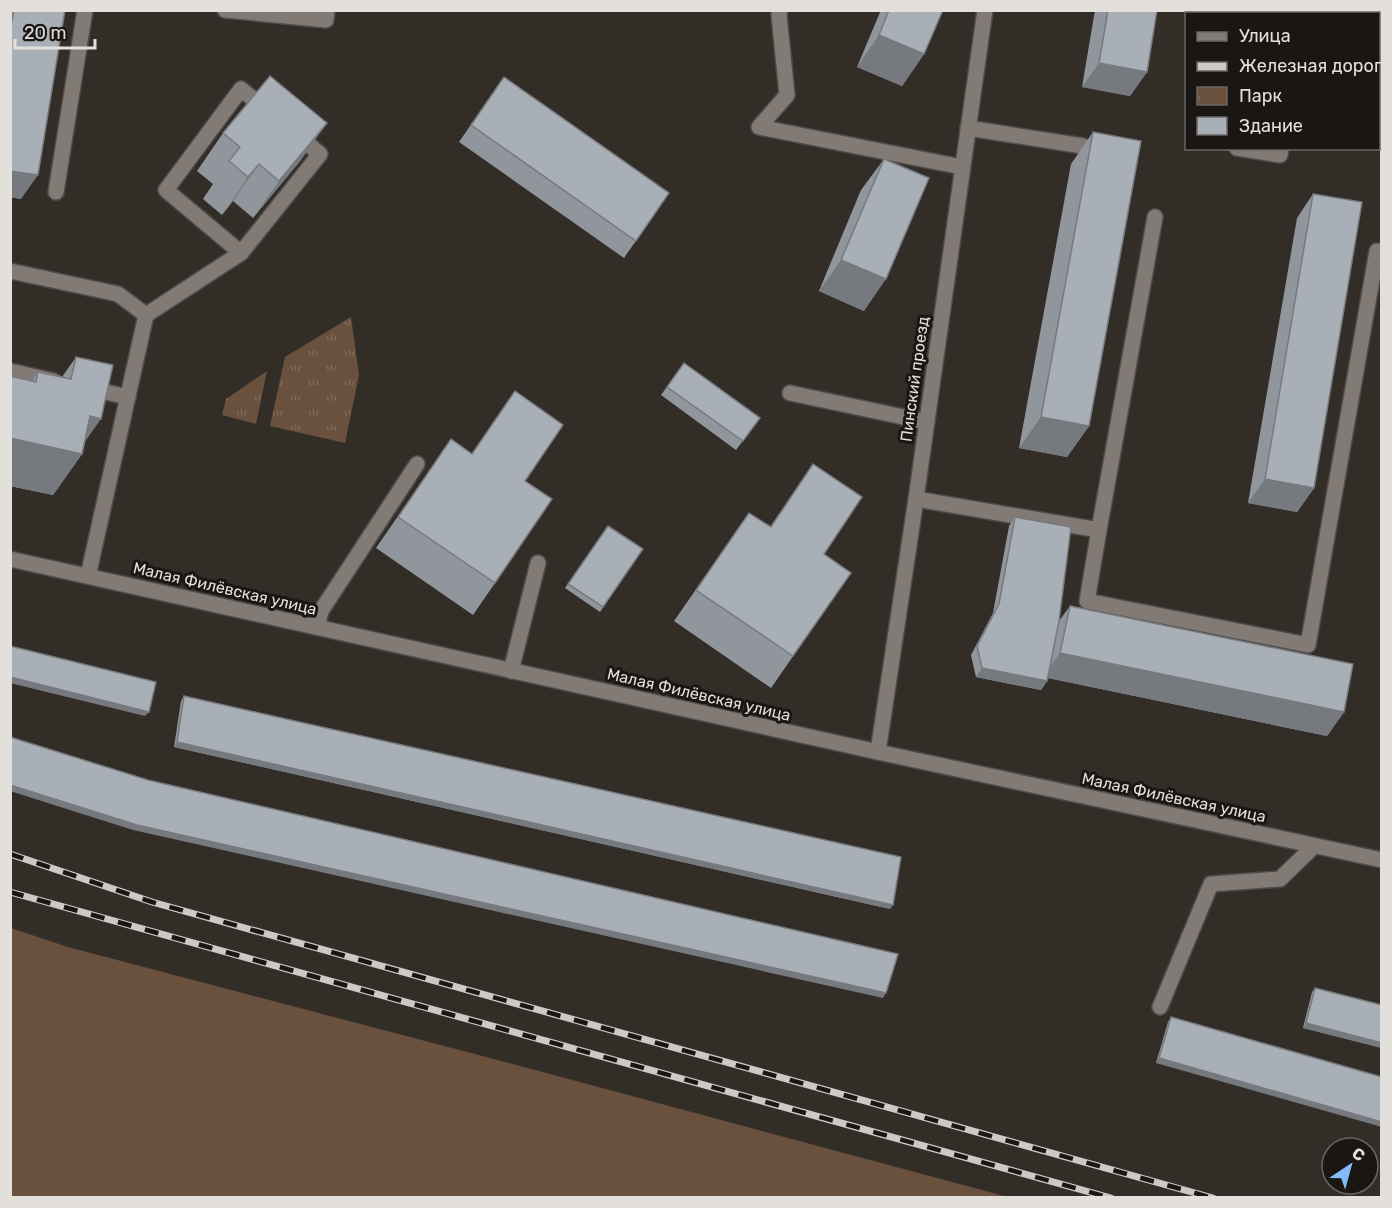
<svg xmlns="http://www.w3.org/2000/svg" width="1392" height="1208" viewBox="0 0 1392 1208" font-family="Rubik,sans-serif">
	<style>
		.grass { fill: #69513e }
		.park { fill: url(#park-tufts) }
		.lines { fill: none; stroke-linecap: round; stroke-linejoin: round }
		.minor-casing { stroke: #4f4a46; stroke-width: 18 }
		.minor { stroke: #827a75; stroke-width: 15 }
		.rail-casing { stroke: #cdc9c5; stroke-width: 7 }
		.rail { stroke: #191614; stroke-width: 4.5; stroke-dasharray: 14; stroke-linecap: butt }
		.wall { fill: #91969d }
		.shaded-wall { fill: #767a7f }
		.building { fill: #a9afb6; stroke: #767a7f; stroke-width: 1.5 }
		.labels { text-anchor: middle; stroke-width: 6; stroke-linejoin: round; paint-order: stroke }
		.street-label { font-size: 16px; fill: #e3dfdb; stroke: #191614 }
	</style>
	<defs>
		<pattern id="park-tufts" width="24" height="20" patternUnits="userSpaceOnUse" patternTransform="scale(1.5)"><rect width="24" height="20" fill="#69513e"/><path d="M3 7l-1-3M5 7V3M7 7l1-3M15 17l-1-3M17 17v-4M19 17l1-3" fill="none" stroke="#7e6a59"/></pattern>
	</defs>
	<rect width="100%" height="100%" fill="#332d28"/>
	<path class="grass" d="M 11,928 L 68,947 L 524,1067 L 1008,1197 L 11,1197 Z"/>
	<g class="park">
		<path d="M 351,317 L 359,375 L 345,443 L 270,426 L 285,357 Z"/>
		<path d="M 267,371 L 256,424 L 222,415 L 226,399 Z"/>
	</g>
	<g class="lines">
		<defs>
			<g id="minor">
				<path d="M 225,10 L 326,20 L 327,10"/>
				<path d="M 780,10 L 779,15 L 787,95 L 759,127 L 962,167"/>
				<path d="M 1302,14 L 1303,10"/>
				<path d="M 241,89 L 320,154 L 241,253 L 166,190 Z"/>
				<path d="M 968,128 L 1083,146"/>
				<path d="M 1237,148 L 1280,155 L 1281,148"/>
				<path d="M 56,192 L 85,10"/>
				<path d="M 10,271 L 118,294 L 146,315 L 88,576"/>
				<path d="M 146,315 L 241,253"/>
				<path d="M 10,371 L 54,381"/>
				<path d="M 87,388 L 128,397"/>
				<path d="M 790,393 L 927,422"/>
				<path d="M 916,499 L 1099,530 L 1155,217"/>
				<path d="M 1099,530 L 1087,601 L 1308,645 L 1377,251"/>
				<path d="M 10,559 L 878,752 L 1382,860"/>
				<path d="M 317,627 L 321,611 L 417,464"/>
				<path d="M 511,671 L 538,563"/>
				<path d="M 878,752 L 916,499 L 985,10"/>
				<path d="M 1160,1007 L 1211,884 L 1280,879 L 1314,846"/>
			</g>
		</defs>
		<use href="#minor" class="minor-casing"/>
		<use href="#minor" class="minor"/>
		<defs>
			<g id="rail">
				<path d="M 10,854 L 152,902 L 1213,1198"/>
				<path d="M 10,892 L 1111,1198"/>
			</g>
		</defs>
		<use href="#rail" class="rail-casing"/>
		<use href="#rail" class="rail"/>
	</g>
	<g class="wall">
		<path d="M 10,10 L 65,10 L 21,199 L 10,197 Z"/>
		<path d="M 881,10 L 943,10 L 924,54 L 902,86 L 857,67 Z"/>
		<path d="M 1095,10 L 1157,10 L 1147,72 L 1130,96 L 1082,87 Z"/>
		<path d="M 1347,10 L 1382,10 L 1382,133 L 1378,138 L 1378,14 L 1346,14 Z"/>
		<path d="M 504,77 L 669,193 L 624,258 L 459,142 Z"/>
		<path d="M 1093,132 L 1089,426 L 1067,457 L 1019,448 L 1071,164 Z"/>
		<path d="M 223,133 L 301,160 L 253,218 L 233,201 L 222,215 L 203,199 L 213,184 L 197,171 Z"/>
		<path d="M 884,159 L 864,311 L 819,291 L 861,190 Z"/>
		<path d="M 1313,194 L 1314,488 L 1297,512 L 1248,503 L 1297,218 Z"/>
		<path d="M 76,357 L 85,443 L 82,454 L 53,495 L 10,486 L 10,376 L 32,381 L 38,372 L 62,377 Z"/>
		<path d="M 684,363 L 760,418 L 736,450 L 661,395 Z"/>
		<path d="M 515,391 L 525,481 L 495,583 L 473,615 L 376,548 L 451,439 L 472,454 Z"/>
		<path d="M 813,464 L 824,554 L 851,573 L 771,688 L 674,621 L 749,513 L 770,527 Z"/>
		<path d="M 1015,517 L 1059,621 L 1070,606 L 1344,712 L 1327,736 L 1048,678 L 1047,681 L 1041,690 L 976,677 L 971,655 L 993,613 L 1009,526 Z"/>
		<path d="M 608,526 L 643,549 L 600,612 L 565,588 Z"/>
		<path d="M 184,696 L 890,909 L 174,747 L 181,701 Z"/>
		<path d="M 1315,988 L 1382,1005 L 1382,1048 L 1303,1028 L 1312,992 Z"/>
		<path d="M 1171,1017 L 1382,1077 L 1156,1063 L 1168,1022 Z"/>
	</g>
	<g class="shaded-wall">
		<path d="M 879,35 L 924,54 L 902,86 L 857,67 Z"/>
		<path d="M 1099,63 L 1147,72 L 1130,96 L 1082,87 Z"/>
		<path d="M 1378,115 L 1382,116 L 1382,133 L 1378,138 Z"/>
		<path d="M 327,123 L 301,160 L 253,218 L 279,181 Z"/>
		<path d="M 259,164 L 233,201 L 222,215 L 248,177 Z"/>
		<path d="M 10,171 L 38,175 L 21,199 L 10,197 Z"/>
		<path d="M 841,260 L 886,279 L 864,311 L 819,291 Z"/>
		<path d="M 90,416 L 101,419 L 77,453 L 82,454 L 53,495 L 10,486 L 10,438 Z"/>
		<path d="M 1041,417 L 1089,426 L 1067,457 L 1019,448 Z"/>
		<path d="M 1265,479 L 1314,488 L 1297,512 L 1248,503 Z"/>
		<path d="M 1060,653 L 1344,712 L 1327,736 L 1043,677 Z"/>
		<path d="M 982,668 L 1047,681 L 1041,690 L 976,677 Z"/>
		<path d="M 10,677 L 149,712 L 145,716 L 10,683 Z"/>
		<path d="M 177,742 L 893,905 L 890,909 L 174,747 Z"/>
		<path d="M 10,785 L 886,993 L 883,998 L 133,830 L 10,791 Z"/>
		<path d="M 1306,1023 L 1382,1043 L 1382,1048 L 1303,1028 Z"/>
		<path d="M 1159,1058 L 1382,1122 L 1382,1127 L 1156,1063 Z"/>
	</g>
	<g class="building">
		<path d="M 14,10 L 65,10 L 38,175 L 10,171 L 10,30 Z"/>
		<path d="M 889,10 L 943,10 L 924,54 L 879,35 Z"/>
		<path d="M 1108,10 L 1157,10 L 1147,72 L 1099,63 Z"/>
		<path d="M 1360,10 L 1382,10 L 1382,116 L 1378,115 L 1378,14 L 1359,14 Z"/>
		<path d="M 270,76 L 327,123 L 279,181 L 259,164 L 248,177 L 229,161 L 240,147 L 223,133 Z"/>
		<path d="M 504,77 L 669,193 L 636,241 L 471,125 Z"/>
		<path d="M 1093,132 L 1141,141 L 1089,426 L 1041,417 Z"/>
		<path d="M 884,159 L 929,178 L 886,279 L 841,260 Z"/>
		<path d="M 1313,194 L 1362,202 L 1314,488 L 1265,479 Z"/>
		<path d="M 76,357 L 113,365 L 101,419 L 90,416 L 82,454 L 10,438 L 10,376 L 36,382 L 38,372 L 71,379 Z"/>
		<path d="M 684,363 L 760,418 L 743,441 L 667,387 Z"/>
		<path d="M 515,391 L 563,425 L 525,481 L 552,499 L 495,583 L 398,517 L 451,439 L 472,454 Z"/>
		<path d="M 813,464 L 862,497 L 824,554 L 851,573 L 793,656 L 696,590 L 749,513 L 771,527 Z"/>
		<path d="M 1015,517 L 1071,527 L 1059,621 L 1047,681 L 982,668 L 977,646 L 999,604 Z"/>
		<path d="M 608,526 L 643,549 L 603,607 L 568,584 Z"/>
		<path d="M 1070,606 L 1353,664 L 1344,712 L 1060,653 Z"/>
		<path d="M 10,646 L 156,682 L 149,712 L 10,677 Z"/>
		<path d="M 184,696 L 901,857 L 893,905 L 177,742 Z"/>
		<path d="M 10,737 L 148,780 L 898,954 L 886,993 L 137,825 L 10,785 Z"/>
		<path d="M 1315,988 L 1382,1005 L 1382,1043 L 1306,1023 Z"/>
		<path d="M 1171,1017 L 1382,1077 L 1382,1122 L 1159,1058 Z"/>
	</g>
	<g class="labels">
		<g class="street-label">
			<text transform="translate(914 379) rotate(-82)" y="6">Пинский проезд</text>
			<text transform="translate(225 588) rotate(13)" y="6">Малая Филёвская улица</text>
			<text transform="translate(699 694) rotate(13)" y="6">Малая Филёвская улица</text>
			<text transform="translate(1174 797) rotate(12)" y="6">Малая Филёвская улица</text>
		</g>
	</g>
	<rect width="1392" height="1208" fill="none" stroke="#e3dfdb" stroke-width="24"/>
	<rect x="1185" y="12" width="195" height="138" fill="#191614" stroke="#6a6664" stroke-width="1.5"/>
	<rect x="1197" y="32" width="30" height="9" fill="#827a75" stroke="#6a6664" stroke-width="1.5"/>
	<text x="1239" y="42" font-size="18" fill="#e3dfdb">Улица</text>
	<rect x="1197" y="62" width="30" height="9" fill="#cdc9c5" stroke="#6a6664" stroke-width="1.5"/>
	<text x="1239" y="72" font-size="18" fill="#e3dfdb">Железная дорога</text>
	<rect x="1197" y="87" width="30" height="18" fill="url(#park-tufts)" stroke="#6a6664" stroke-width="1.5"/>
	<text x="1239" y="102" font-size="18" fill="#e3dfdb">Парк</text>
	<rect x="1197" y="117" width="30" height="18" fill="#a9afb6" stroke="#6a6664" stroke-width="1.5"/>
	<text x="1239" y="132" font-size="18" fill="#e3dfdb">Здание</text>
	<g transform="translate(1350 1166) rotate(36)"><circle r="28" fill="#191614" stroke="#6a6664" stroke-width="1.5"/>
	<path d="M0-4.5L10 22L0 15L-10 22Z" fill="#82bcfa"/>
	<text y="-9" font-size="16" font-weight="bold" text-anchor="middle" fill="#e3dfdb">С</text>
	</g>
	<path d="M15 39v9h80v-9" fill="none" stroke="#e3dfdb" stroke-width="3"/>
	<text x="24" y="39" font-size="18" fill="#e3dfdb" stroke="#191614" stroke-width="4.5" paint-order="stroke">20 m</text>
</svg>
